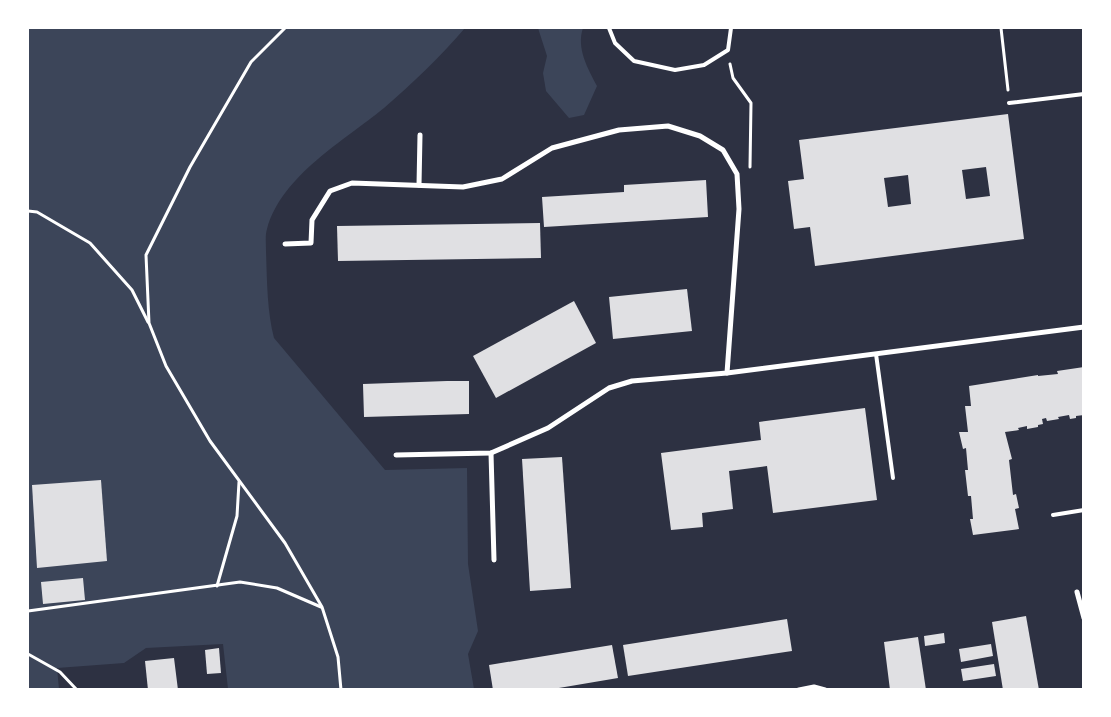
<svg xmlns="http://www.w3.org/2000/svg" width="1111" height="717" viewBox="0 0 1111 717" font-family="'Source Serif 4',serif">
	<style>
		.green { fill: #3c4559 }
		.building { fill: #e0e0e3; fill-rule: evenodd }
		.lines { fill: none; stroke-linecap: round; stroke-linejoin: round }
		.path { stroke: #fff; stroke-width: 3 }
		.service { stroke: #fff; stroke-width: 4 }
		.minor { stroke: #fff; stroke-width: 5 }
	</style>
	<rect width="100%" height="100%" fill="#2d3142"/>
	<g class="green">
		<path d="M 28,28 L 465,28 C 440,57 413,83 384,108 C 344,141 282,175 267,229 C 265,235 266,244 266,251 C 267,280 267,311 274,338 L 385,470 L 467,468 L 468,564 L 478,631 L 468,654 L 474,689 L 228,689 L 223,644 L 146,648 L 124,663 L 57,668 L 59,689 L 28,689 Z"/>
		<path d="M 538,28 L 583,28 C 576,48 588,69 597,86 L 584,115 L 569,118 L 546,91 L 543,73 L 547,56 Z"/>
	</g>
	<g class="building">
		<path d="M 1008,114 L 1024,239 L 815,266 L 810,227 L 794,229 L 788,181 L 804,179 L 799,140 ZM 986,167 L 990,196 L 966,199 L 962,170 ZM 908,175 L 911,204 L 888,207 L 884,178 Z"/>
		<path d="M 706,180 L 708,217 L 544,227 L 542,197 L 624,192 L 624,185 Z"/>
		<path d="M 540,223 L 541,258 L 338,261 L 337,226 Z"/>
		<path d="M 687,289 L 692,331 L 613,339 L 609,297 Z"/>
		<path d="M 574,301 L 596,343 L 496,398 L 473,356 Z"/>
		<path d="M 1084,367 L 1084,415 L 1076,416 L 1076,418 L 1070,419 L 1069,415 L 1058,417 L 1059,419 L 1047,421 L 1046,418 L 1042,419 L 1043,424 L 1038,425 L 1038,427 L 1027,429 L 1027,426 L 1018,428 L 1019,430 L 1005,432 L 1012,459 L 1009,460 L 1013,495 L 1016,494 L 1019,508 L 1015,509 L 1019,529 L 973,535 L 970,519 L 973,519 L 971,496 L 968,496 L 965,470 L 968,470 L 966,448 L 963,449 L 959,432 L 968,432 L 965,406 L 971,406 L 969,386 L 1038,375 L 1038,376 L 1058,374 L 1057,371 Z"/>
		<path d="M 447,381 L 469,381 L 469,414 L 364,417 L 363,384 Z"/>
		<path d="M 865,408 L 877,500 L 773,513 L 767,466 L 729,471 L 733,509 L 702,513 L 703,527 L 671,530 L 661,453 L 761,440 L 759,422 Z"/>
		<path d="M 562,457 L 571,588 L 530,591 L 522,459 Z"/>
		<path d="M 101,480 L 107,561 L 37,568 L 32,485 Z"/>
		<path d="M 83,578 L 85,600 L 43,604 L 41,582 Z"/>
		<path d="M 1026,616 L 1039,690 L 1003,690 L 992,622 Z"/>
		<path d="M 787,619 L 792,651 L 628,676 L 623,645 Z"/>
		<path d="M 944,633 L 945,643 L 925,646 L 924,636 Z"/>
		<path d="M 918,637 L 926,690 L 890,690 L 884,642 Z"/>
		<path d="M 991,644 L 993,656 L 961,662 L 959,649 Z"/>
		<path d="M 612,645 L 618,678 L 547,690 L 493,690 L 489,665 Z"/>
		<path d="M 219,648 L 221,673 L 207,674 L 205,650 Z"/>
		<path d="M 174,658 L 178,690 L 148,690 L 145,661 Z"/>
		<path d="M 994,664 L 996,676 L 963,681 L 961,669 Z"/>
	</g>
	<g class="lines">
		<g class="path">
			<path d="M 285,28 L 251,62 L 190,167 L 146,255 L 149,323 L 166,366 L 210,441 L 285,543 L 322,607 L 338,657 L 341,690"/>
			<path d="M 1001,28 L 1008,90"/>
			<path d="M 730,64 L 733,78 L 751,103 L 750,167"/>
			<path d="M 28,211 L 37,212 L 90,243 L 132,290 L 148,322"/>
			<path d="M 217,586 L 237,516 L 239,482"/>
			<path d="M 28,611 L 240,582 L 277,588 L 321,607"/>
			<path d="M 28,654 L 60,672 L 77,690"/>
		</g>
		<g class="service">
			<path d="M 609,28 L 615,43 L 634,61 L 675,70 L 704,65 L 728,50 L 731,28"/>
			<path d="M 1009,103 L 1084,94"/>
			<path d="M 876,354 L 893,478"/>
			<path d="M 1053,515 L 1084,510"/>
		</g>
		<g class="minor">
			<path d="M 419,185 L 420,135"/>
			<path d="M 285,244 L 311,243 L 312,220 L 330,191 L 352,183 L 463,187 L 502,179 L 552,148 L 619,130 L 668,126 L 700,136 L 723,150 L 737,174 L 739,209 L 727,373"/>
			<path d="M 491,453 L 494,560"/>
			<path d="M 396,455 L 491,453 L 548,428 L 609,388 L 632,381 L 727,373 L 1084,327"/>
			<path d="M 1077,592 L 1084,618"/>
			<path d="M 799,690 L 814,687 L 825,690"/>
		</g>
	</g>
	<rect width="1111" height="717" fill="none" stroke="#ffffff" stroke-width="58"/>
</svg>
